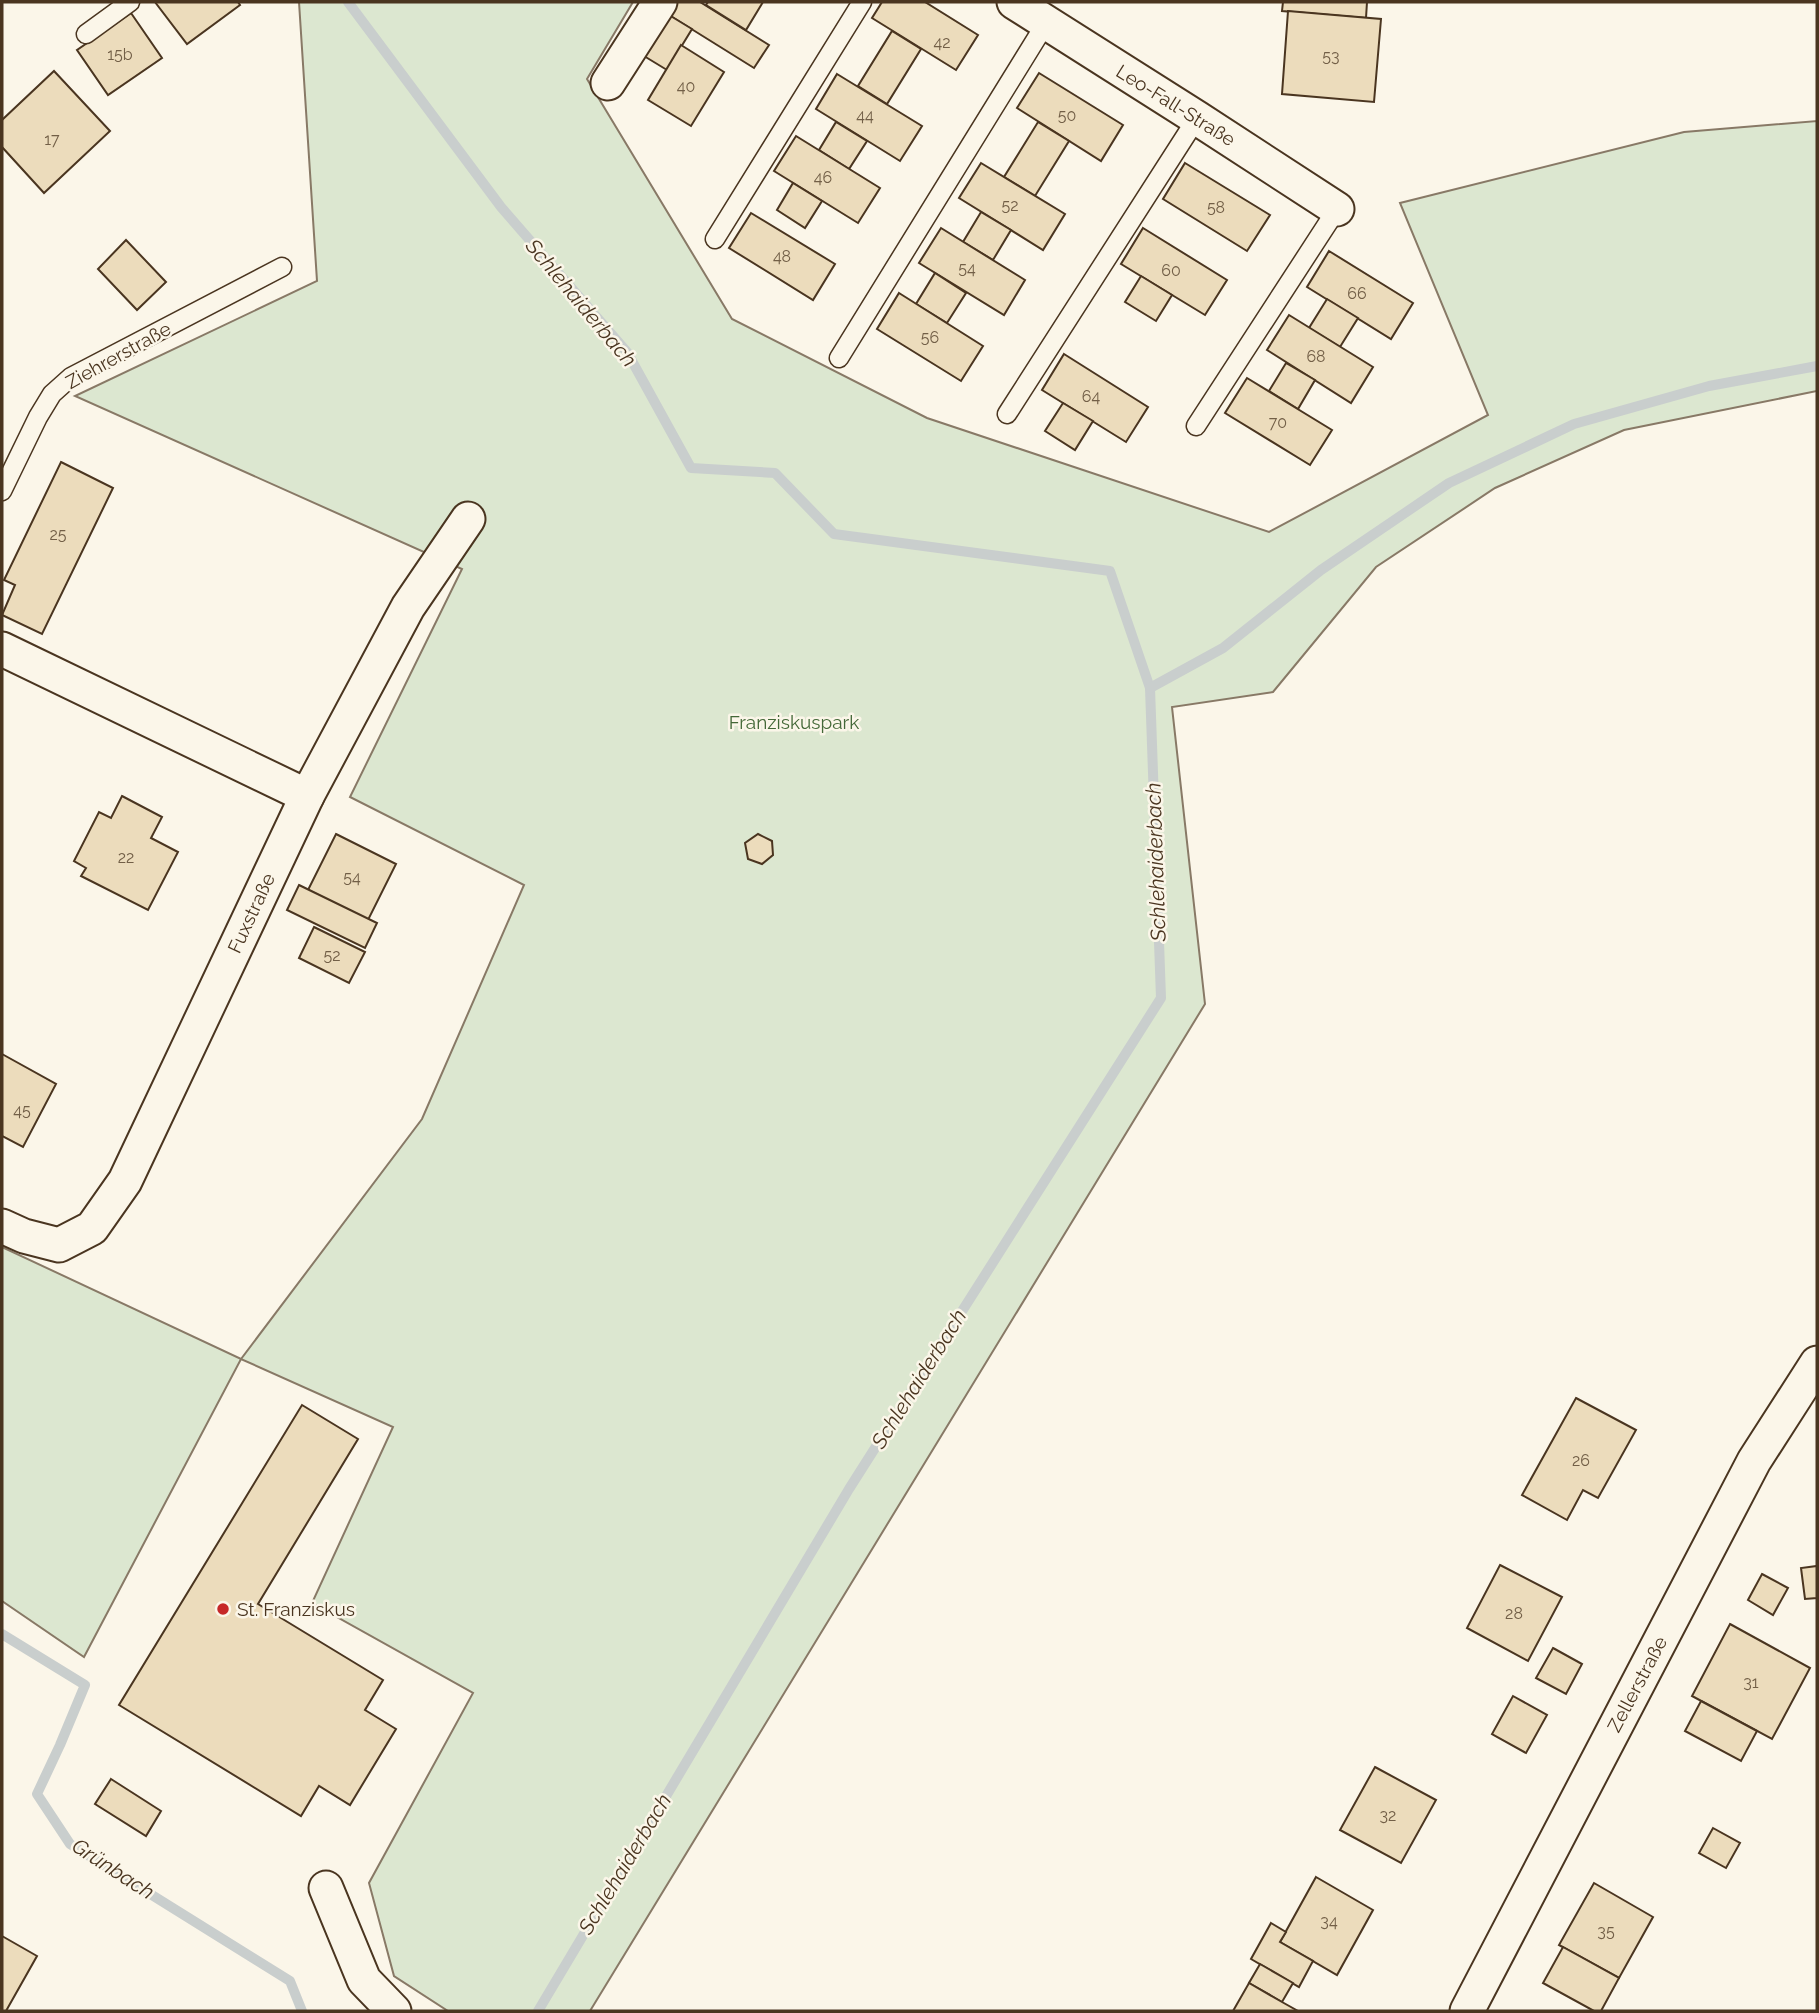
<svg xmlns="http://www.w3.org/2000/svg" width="1819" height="2013" viewBox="0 0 1819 2013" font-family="Raleway,sans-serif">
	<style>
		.green { fill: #dce7d0; stroke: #887966; stroke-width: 2 }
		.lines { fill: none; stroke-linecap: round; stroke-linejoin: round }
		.stream { stroke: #c9cecd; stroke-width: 10 }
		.building { fill: #ecdcbc; stroke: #4a3520; stroke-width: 2 }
		.service-casing { stroke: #4a3520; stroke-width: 21 }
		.minor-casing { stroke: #4a3520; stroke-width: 37 }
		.service { stroke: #fbf6e9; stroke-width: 18 }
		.minor { stroke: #fbf6e9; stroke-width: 33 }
		.poi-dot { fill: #c62828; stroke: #fbf6e9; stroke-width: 2.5 }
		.labels { text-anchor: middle; stroke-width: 5; stroke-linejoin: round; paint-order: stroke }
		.number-label { font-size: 16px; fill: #725f47 }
		.street-label { font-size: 19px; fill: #4a3520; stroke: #fbf6e9 }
		.park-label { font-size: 19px; fill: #436837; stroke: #fbf6e9 }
		.poi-label { font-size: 19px; fill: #4a3520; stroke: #fbf6e9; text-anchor: start }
		.water-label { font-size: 21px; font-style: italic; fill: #4a3520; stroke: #fbf6e9 }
	</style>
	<rect width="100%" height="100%" fill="#fbf6e9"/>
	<path class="green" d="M 299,2 L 633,2 L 587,79 L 732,319 L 927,418 L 1269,532 L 1488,415 L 1400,203 L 1684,132 L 1817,121 L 1817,391 L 1624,430 L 1495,488 L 1376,567 L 1273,692 L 1172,707 L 1205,1004 L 590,2011 L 448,2011 L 394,1976 L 369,1883 L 473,1693 L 312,1603 L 393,1427 L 241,1359 L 84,1657 L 2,1601 L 2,1247 L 241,1359 L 422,1119 L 524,885 L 350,797 L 462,569 L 75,396 L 317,281 Z"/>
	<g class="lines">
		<g class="stream">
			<path d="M 348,2 L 501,207 L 627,352 L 691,468 L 775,473 L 834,534 L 1110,571 L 1150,688 L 1161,998 L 849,1489 L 538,2011"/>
			<path d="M 1150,688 L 1223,648 L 1321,570 L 1449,483 L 1574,424 L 1709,386 L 1817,366"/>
			<path d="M 2,1634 L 85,1685 L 60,1745 L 37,1794 L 70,1844 L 290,1981 L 302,2011"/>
		</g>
	</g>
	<g class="building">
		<path d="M 155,2 L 238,2 L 240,5 L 187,44 Z"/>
		<path d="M 677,2 L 700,2 L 769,45 L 754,68 L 669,15 Z"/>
		<path d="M 708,2 L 763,2 L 746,30 L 706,5 Z"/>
		<path d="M 882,2 L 925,2 L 978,35 L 956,70 L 872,18 Z"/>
		<path d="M 1283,2 L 1367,2 L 1366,18 L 1282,11 Z"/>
		<path d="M 1288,11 L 1381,19 L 1374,102 L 1282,94 Z"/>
		<path d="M 131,13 L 162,58 L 108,95 L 77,50 Z"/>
		<path d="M 669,15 L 692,29 L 667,70 L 644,56 Z"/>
		<path d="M 892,31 L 921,49 L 887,104 L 858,86 Z"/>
		<path d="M 681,45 L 724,72 L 691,126 L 648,100 Z"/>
		<path d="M 54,71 L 110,131 L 44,193 L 2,147 L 2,120 Z"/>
		<path d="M 1039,73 L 1123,125 L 1101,161 L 1017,108 Z"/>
		<path d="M 837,74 L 922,126 L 900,161 L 816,109 Z"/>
		<path d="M 836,122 L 867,141 L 849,169 L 819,150 Z"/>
		<path d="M 1038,122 L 1069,141 L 1035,196 L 1004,177 Z"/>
		<path d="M 796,136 L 880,188 L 858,223 L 774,171 Z"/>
		<path d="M 981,163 L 1065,214 L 1043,250 L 959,198 Z"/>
		<path d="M 1185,163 L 1270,215 L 1247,251 L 1163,199 Z"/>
		<path d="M 793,183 L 822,201 L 805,228 L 777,210 Z"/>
		<path d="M 981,212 L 1011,230 L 993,260 L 963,242 Z"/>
		<path d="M 751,213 L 835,264 L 813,300 L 729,248 Z"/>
		<path d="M 941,228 L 1025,280 L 1004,315 L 919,263 Z"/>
		<path d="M 1143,228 L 1227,280 L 1205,315 L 1121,264 Z"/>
		<path d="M 126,240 L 166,282 L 137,310 L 98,269 Z"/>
		<path d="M 1329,251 L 1413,303 L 1391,339 L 1307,287 Z"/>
		<path d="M 935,273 L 966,293 L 947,323 L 916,304 Z"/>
		<path d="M 1141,276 L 1172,295 L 1156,321 L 1125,302 Z"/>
		<path d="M 899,293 L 983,346 L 961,381 L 877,329 Z"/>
		<path d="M 1327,299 L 1358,318 L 1340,347 L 1309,328 Z"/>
		<path d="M 1289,315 L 1373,367 L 1351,403 L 1267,350 Z"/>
		<path d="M 1064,354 L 1148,407 L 1126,442 L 1042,390 Z"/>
		<path d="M 1286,363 L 1315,380 L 1298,409 L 1269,391 Z"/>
		<path d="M 1247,378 L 1332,430 L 1310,465 L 1225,413 Z"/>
		<path d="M 1063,403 L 1093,421 L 1075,450 L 1045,431 Z"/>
		<path d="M 61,462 L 113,488 L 42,634 L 2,615 L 15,585 L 4,580 Z"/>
		<path d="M 122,796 L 162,817 L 151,838 L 178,852 L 148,910 L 81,876 L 86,868 L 74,861 L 99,812 L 111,818 Z"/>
		<path d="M 336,834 L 396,864 L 368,920 L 308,890 Z"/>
		<path d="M 758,834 L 772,841 L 773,855 L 762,864 L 748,859 L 745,843 Z"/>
		<path d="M 299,885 L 377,923 L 365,948 L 287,910 Z"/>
		<path d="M 314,927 L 365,952 L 349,983 L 299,958 Z"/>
		<path d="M 2,1054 L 56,1084 L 23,1147 L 2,1136 Z"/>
		<path d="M 1576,1398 L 1636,1430 L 1598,1498 L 1583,1490 L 1567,1520 L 1522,1495 Z"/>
		<path d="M 302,1405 L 358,1439 L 258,1604 L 383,1680 L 365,1710 L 396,1729 L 350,1805 L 319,1786 L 301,1816 L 119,1705 Z"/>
		<path d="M 1500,1565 L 1562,1597 L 1528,1661 L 1467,1628 Z"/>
		<path d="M 1817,1566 L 1817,1598 L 1805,1599 L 1801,1568 Z"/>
		<path d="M 1762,1574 L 1788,1588 L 1773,1615 L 1748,1600 Z"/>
		<path d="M 1730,1624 L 1810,1668 L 1772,1739 L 1692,1696 Z"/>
		<path d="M 1553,1648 L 1582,1664 L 1566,1694 L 1536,1678 Z"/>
		<path d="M 1513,1696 L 1547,1715 L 1526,1753 L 1492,1734 Z"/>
		<path d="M 1701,1701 L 1757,1731 L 1741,1761 L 1685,1731 Z"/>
		<path d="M 1375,1767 L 1436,1800 L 1401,1863 L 1340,1830 Z"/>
		<path d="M 111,1779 L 161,1811 L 146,1836 L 95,1804 Z"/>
		<path d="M 1713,1828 L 1740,1843 L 1726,1868 L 1699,1853 Z"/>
		<path d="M 1316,1877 L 1373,1910 L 1337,1975 L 1280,1942 Z"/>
		<path d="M 1594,1883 L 1653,1917 L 1619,1978 L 1559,1945 Z"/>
		<path d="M 1271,1923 L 1286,1932 L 1280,1942 L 1313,1961 L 1299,1987 L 1251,1959 Z"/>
		<path d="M 2,1936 L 37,1956 L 6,2011 L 2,2011 Z"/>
		<path d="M 1563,1947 L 1619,1978 L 1601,2011 L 1594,2011 L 1543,1983 Z"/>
		<path d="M 1260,1964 L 1293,1983 L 1282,2002 L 1249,1983 Z"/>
		<path d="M 1249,1983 L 1282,2002 L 1298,2011 L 1233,2011 Z"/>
	</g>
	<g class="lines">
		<defs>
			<g id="service">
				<path d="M 86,34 L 130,2"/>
				<path d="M 715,239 L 862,2"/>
				<path d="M 839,358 L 1046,23"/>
				<path d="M 1007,414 L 1197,118"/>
				<path d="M 1196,426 L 1337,209"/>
				<path d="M 2,491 L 38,417 L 52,394 L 71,377 L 282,267"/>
			</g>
			<g id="minor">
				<path d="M 1014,2 L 1197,118 L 1337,209"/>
				<path d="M 608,83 L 660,2"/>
				<path d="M 2,649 L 307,796"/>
				<path d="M 2,1226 L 24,1236 L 59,1245 L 92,1228 L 125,1181 L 307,796 L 408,607 L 468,519"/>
				<path d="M 326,1888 L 364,1980 L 394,2011"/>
				<path d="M 1467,2011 L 1754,1461 L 1817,1363"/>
			</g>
		</defs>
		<use href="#service" class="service-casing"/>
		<use href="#minor" class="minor-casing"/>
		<use href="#service" class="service"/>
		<use href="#minor" class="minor"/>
	</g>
	<circle class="poi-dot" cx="223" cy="1609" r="7"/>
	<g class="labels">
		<g class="number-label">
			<text x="942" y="48">42</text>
			<text x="120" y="60">15b</text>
			<text x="1331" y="62">53</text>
			<text x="686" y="92">40</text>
			<text x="865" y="121">44</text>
			<text x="1067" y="121">50</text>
			<text x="52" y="145">17</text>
			<text x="823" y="183">46</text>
			<text x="1010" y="211">52</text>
			<text x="1216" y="213">58</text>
			<text x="782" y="262">48</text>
			<text x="967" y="274">54</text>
			<text x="1171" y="276">60</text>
			<text x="1357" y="299">66</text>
			<text x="930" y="343">56</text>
			<text x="1316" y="362">68</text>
			<text x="1091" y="402">64</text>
			<text x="1278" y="428">70</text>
			<text x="58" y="540">25</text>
			<text x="126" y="863">22</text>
			<text x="352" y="883">54</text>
			<text x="332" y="961">52</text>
			<text x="22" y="1116">45</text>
			<text x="1581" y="1466">26</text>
			<text x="1514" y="1619">28</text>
			<text x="1751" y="1688">31</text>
			<text x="1388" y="1821">32</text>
			<text x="1329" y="1927">34</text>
			<text x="1606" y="1937">35</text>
		</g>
		<g class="street-label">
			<text transform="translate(1176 105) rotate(32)" y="7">Leo-Fall-Straße</text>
			<text transform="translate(118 355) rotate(-29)" y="7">Ziehrerstraße</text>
			<text transform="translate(251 913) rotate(-65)" y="7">Fuxstraße</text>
			<text transform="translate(1637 1684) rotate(-62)" y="7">Zellerstraße</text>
		</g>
		<g class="park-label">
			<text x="794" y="729">Franziskuspark</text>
		</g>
		<g class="poi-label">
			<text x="237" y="1616">St. Franziskus</text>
		</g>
		<g class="water-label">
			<text transform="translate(581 303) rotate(50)" y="7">Schlehaiderbach</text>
			<text transform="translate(1156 862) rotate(-92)" y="7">Schlehaiderbach</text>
			<text transform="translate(919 1379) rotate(-58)" y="7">Schlehaiderbach</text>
			<text transform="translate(625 1864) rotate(-59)" y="7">Schlehaiderbach</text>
			<text transform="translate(113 1869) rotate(33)" y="7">Grünbach</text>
		</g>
	</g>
	<rect width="1819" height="2013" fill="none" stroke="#4a3520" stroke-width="7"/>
</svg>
